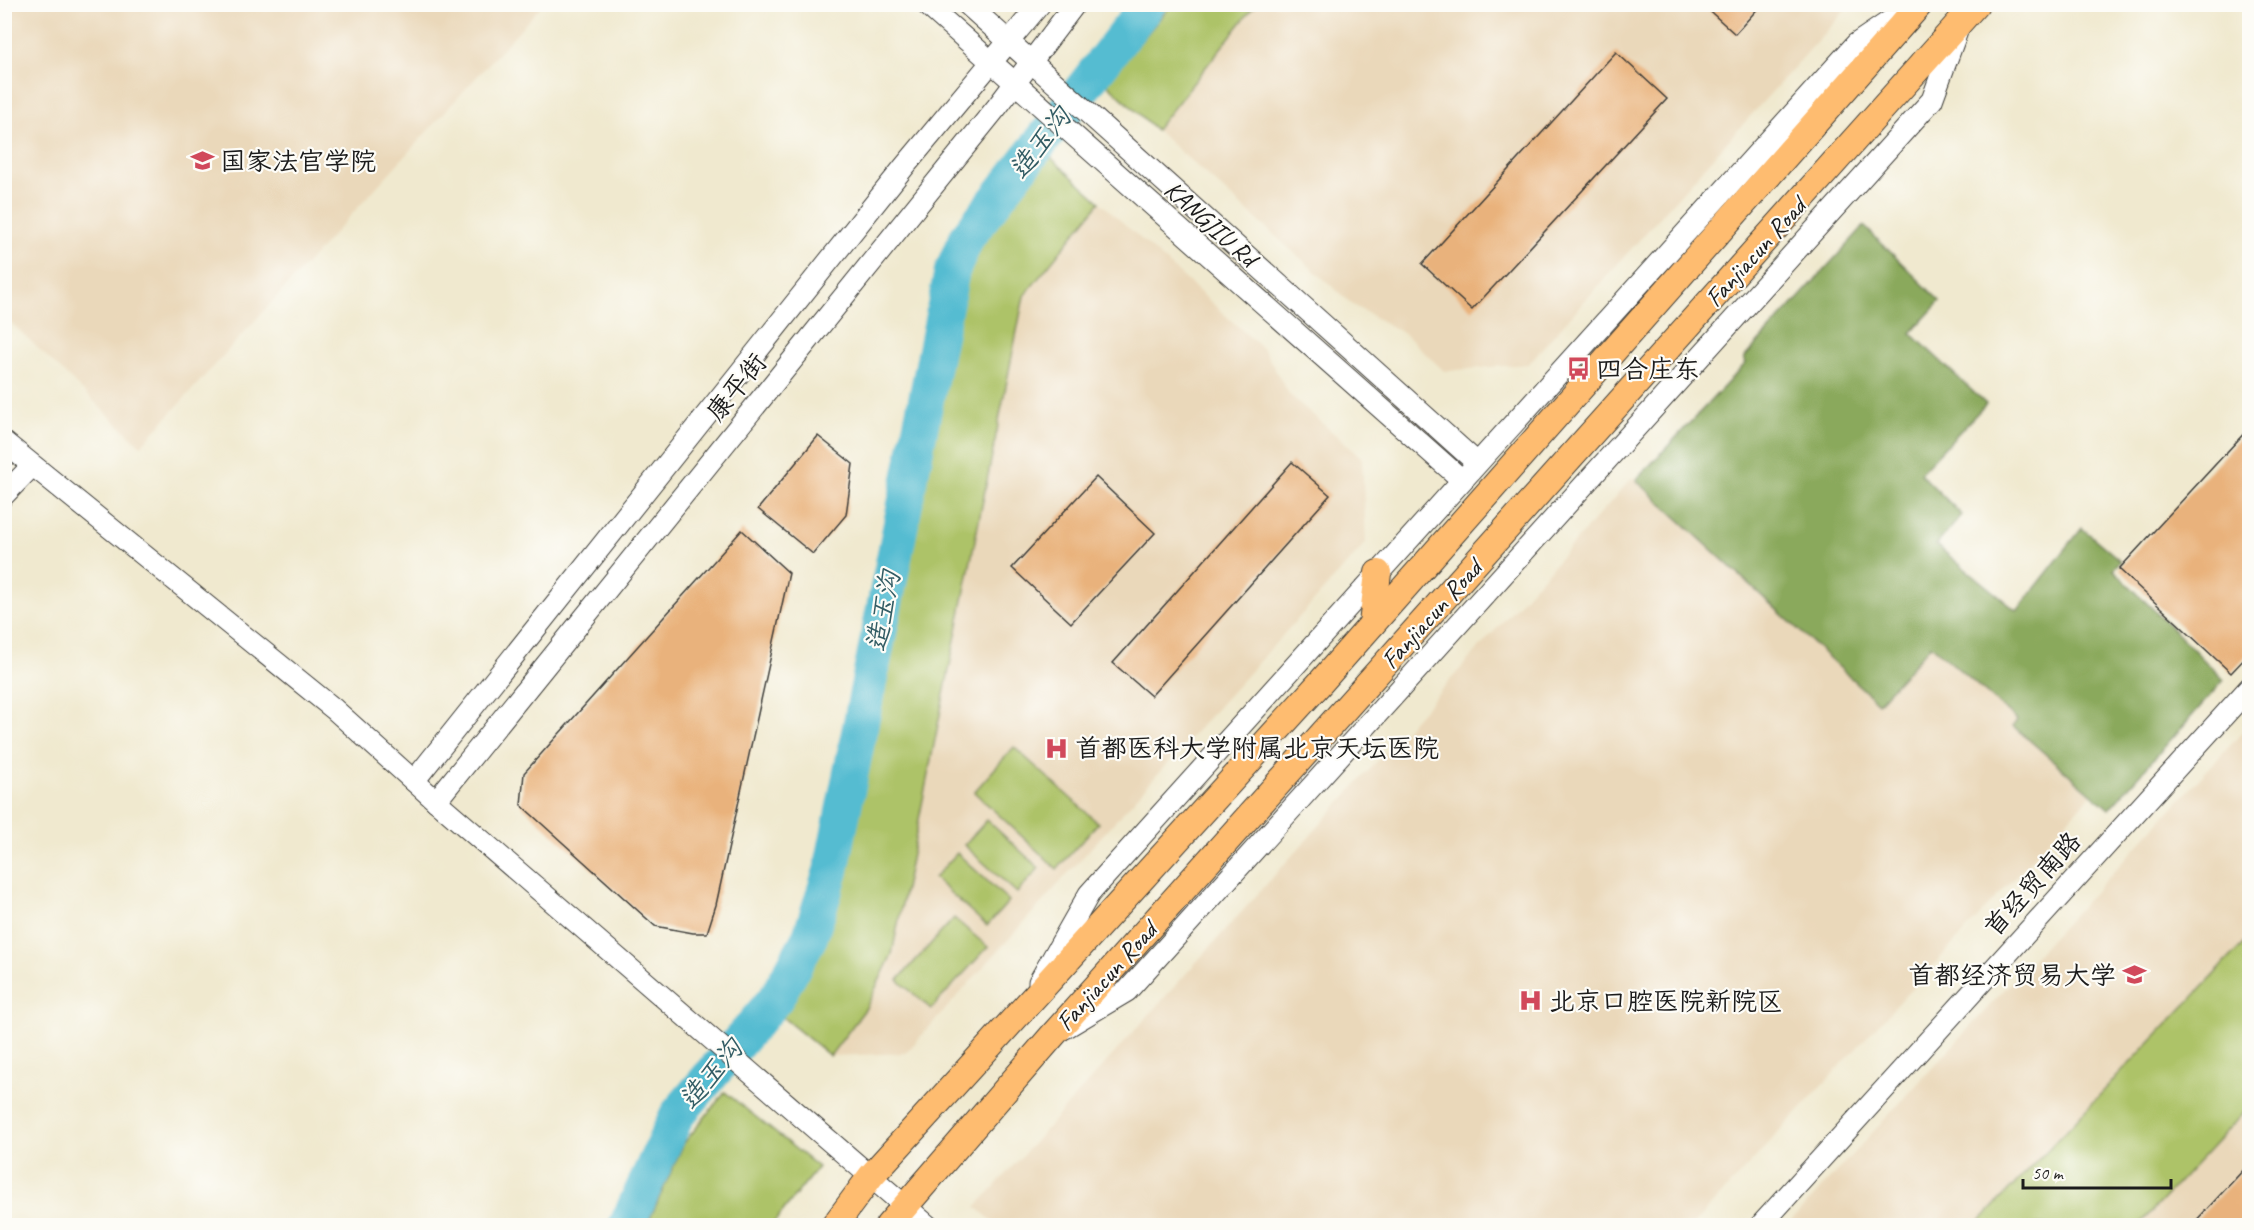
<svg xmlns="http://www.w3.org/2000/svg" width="2254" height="1230" viewBox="0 0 2254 1230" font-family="Caveat,'LXGW WenKai TC',sans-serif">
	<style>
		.built { fill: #ead8ba }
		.green { fill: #adc368; stroke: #647042; stroke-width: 1.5 }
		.forest { fill: #8aa95c; stroke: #53623c; stroke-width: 1.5 }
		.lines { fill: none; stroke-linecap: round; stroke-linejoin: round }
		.river { stroke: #54bcd1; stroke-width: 36 }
		.building { fill: #e9b27c }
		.minor-casing { stroke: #3c3b37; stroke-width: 23 }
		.major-casing { stroke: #3c3b37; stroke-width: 28 }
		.minor { stroke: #fff; stroke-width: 21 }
		.major { stroke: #febc70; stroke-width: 26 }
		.labels { text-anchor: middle; stroke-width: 4.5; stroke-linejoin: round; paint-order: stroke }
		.poi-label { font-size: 26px; fill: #1c1c1c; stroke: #fdfcf7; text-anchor: start }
		.street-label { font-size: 26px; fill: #1c1c1c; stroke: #fdfcf7 }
		.water-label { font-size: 27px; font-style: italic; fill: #325c64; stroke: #fdfcf7 }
	</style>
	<rect width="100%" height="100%" fill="#fdfcf7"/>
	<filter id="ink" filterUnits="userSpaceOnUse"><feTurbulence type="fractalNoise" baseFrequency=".0167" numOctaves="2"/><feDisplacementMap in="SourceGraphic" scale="12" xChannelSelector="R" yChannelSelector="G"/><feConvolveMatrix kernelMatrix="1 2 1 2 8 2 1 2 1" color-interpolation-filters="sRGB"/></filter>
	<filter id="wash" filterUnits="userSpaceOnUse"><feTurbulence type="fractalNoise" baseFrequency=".008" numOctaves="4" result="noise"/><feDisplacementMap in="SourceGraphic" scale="24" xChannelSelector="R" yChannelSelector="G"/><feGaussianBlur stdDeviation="1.35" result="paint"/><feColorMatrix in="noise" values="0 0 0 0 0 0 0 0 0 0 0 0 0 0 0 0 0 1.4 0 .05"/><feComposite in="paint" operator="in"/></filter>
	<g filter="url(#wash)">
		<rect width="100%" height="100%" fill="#f0e9cf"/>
		<g class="built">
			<path d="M 4,5 L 5,4 L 542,5 L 141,446 L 5,317 Z"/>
			<path d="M 1255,5 L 1850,5 L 1528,364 L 1444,371 L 1406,335 L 1353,305 L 1156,130 Z"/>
			<path d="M 1100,202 L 1264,350 L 1289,394 L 1362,458 L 1366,543 L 906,1053 L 830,1056 L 866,1008 L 892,954 L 1024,295 Z"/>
			<path d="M 1633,477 L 1878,703 L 1931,644 L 2017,720 L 2013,726 L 2091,795 L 1693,1225 L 998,1226 L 976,1207 Z"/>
			<path d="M 2249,725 L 2249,1225 L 1787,1225 Z"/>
		</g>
		<g class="green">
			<path d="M 1171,5 L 1255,5 L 1156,130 L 1106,83 Z"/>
			<path d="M 1048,155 L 1100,202 L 1024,296 L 892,954 L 866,1008 L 830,1056 L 781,1016 C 805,978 824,939 839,897 L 963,273 L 976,248 Z"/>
			<path d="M 1014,747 L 1098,823 L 1057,869 L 974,792 Z"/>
			<path d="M 987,820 L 1039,868 L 1017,893 L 964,845 Z"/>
			<path d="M 957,853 L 1009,901 L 987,926 L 934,878 Z"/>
			<path d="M 954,918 L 988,947 L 931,1009 L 898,980 Z"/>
			<path d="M 2249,938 L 2249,1107 L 2139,1225 L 1976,1225 Z"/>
			<path d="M 725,1092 L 818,1167 L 772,1225 L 647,1225 L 684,1143 Z"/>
		</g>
		<path class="forest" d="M 1864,226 L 1940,301 L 1911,333 L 1986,404 L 1920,473 L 1962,515 L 1936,545 L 2017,611 L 2082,528 L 2121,561 L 2113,569 L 2224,680 L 2109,809 L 2013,726 L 2017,720 L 1931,645 L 1878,703 L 1636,480 L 1746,363 L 1744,358 Z"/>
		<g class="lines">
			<path class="river" d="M 626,1226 L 677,1115 L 776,998 L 810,937 L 831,871 L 952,271 L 967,237 L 1148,4"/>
		</g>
		<g id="blocks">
			<g class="building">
				<path d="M 1702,4 L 1762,4 L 1735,34 Z"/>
				<path d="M 1616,52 L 1667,99 L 1472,310 L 1422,264 Z"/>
				<path d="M 2250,427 L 2250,653 L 2231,673 L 2119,569 Z"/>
				<path d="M 818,436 L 853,464 L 846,515 L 813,554 L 758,509 Z"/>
				<path d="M 1292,462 L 1330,495 L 1151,696 L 1113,663 Z"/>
				<path d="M 1096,477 L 1155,533 L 1071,623 L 1012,568 Z"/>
				<path d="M 742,530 L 789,573 L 716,905 L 707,933 L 693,933 L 655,926 L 521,805 L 524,773 Z"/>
				<path d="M 2250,1163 L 2250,1226 L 2191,1226 Z"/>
			</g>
		</g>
	</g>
	<g filter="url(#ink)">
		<use href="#blocks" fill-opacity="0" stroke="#3c3b37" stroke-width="1.5"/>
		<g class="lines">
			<defs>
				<g id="minor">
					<path d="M 926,4 L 1462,480"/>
					<path d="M 967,4 L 1477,463"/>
					<path d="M 4,442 L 334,709 L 436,801 L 928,1226"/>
					<path d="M 4,495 L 32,466"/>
					<path d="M 414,781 L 904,167 L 1040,4"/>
					<path d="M 436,801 L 997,107 L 1075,4"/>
					<path d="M 1039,982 L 1089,894 L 1856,44 L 1909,8"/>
					<path d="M 1065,1028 L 1127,991 L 1932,100 L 1959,26"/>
					<path d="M 1760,1226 L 2250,687"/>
				</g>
				<g id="major">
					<path d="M 1372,624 L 1378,573"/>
					<path d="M 834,1226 L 871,1176 L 1321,682 L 1920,4"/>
					<path d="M 888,1226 L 1053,1035 L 1976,4"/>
				</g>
			</defs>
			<use href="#minor" class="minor-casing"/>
			<use href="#major" class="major-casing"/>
			<use href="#minor" class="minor"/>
			<use href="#major" class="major"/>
		</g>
	</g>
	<defs>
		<symbol id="university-bare" viewBox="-9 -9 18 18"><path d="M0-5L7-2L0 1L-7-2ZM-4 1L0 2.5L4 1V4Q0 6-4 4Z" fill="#d1495b" stroke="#fdfcf7" stroke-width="2.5" paint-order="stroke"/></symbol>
		<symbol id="bus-bare" viewBox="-9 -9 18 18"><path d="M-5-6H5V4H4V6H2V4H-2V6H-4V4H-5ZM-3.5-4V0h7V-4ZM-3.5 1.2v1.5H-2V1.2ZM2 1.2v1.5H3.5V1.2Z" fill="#d1495b" stroke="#fdfcf7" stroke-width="2.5" paint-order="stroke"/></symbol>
		<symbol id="hospital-bare" viewBox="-9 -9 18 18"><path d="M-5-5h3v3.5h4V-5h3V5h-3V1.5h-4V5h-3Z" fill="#d1495b" stroke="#fdfcf7" stroke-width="2.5" paint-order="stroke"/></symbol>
	</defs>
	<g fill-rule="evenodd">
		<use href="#university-bare" x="186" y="144" width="33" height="33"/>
		<use href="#bus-bare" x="1562" y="352" width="33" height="33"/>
		<use href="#hospital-bare" x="1040" y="732" width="33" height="33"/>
		<use href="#university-bare" x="2118" y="958" width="33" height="33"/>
		<use href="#hospital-bare" x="1514" y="984" width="33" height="33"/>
	</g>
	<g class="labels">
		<g class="poi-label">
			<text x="220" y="170">国家法官学院</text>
			<text x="1596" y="378">四合庄东</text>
			<text x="1075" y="757">首都医科大学附属北京天坛医院</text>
			<text x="2116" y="984" text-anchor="end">首都经济贸易大学</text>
			<text x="1549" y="1010">北京口腔医院新院区</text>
		</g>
		<g class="street-label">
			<text transform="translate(1211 223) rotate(42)" y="9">KANGJIU Rd</text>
			<text transform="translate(1755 252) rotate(-48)" y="9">Fanjiacun Road</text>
			<text transform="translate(736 387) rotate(-51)" y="9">康平街</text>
			<text transform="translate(1431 614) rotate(-48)" y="9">Fanjiacun Road</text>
			<text transform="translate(2032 884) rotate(-48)" y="9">首经贸南路</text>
			<text transform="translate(1106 976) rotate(-48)" y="9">Fanjiacun Road</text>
		</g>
		<g class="water-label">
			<text transform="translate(1040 143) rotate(-52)" y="9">造玉沟</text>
			<text transform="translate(883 611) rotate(-79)" y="9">造玉沟</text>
			<text transform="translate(711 1074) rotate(-50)" y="9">造玉沟</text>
		</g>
	</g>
	<rect width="2254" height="1230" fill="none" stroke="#fdfcf7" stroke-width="24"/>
	<path d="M2023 1179v9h148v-9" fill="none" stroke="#1c1c1c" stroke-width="3"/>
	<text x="2032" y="1179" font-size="18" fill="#1c1c1c" stroke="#fdfcf7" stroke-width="4.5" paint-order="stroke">50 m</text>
</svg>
